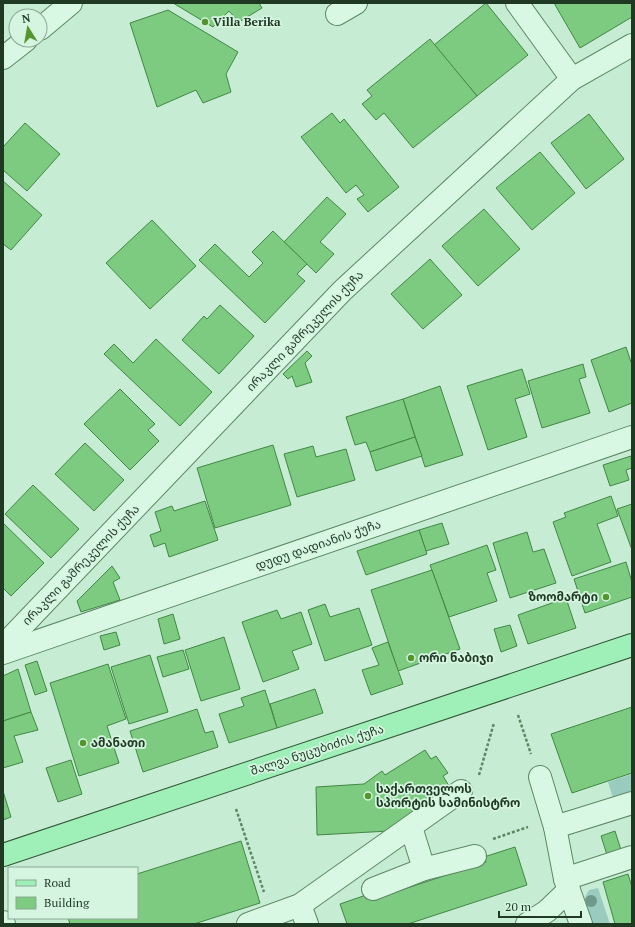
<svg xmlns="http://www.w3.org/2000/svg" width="635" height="927" viewBox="0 0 635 927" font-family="'PT Serif','Noto Sans Georgian',serif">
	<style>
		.green { fill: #9acbbf }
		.building { fill: #7dca81; stroke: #428745 }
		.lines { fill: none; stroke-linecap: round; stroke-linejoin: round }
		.minor-casing { stroke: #5c8864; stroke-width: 24 }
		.major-casing { stroke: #305634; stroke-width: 24 }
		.path { stroke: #5c8864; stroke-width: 2.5; stroke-dasharray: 3 2; stroke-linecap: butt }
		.minor { stroke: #d9f8e4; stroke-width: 22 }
		.major { stroke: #9fefb9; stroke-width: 22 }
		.tree { fill: #6f998b }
		.poi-dot { fill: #54962d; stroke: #d5f5e0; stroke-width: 1.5 }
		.labels { text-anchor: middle; stroke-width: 3.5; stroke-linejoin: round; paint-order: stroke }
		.poi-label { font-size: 12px; font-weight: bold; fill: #1f3923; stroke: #d5f5e0; text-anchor: start }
		.street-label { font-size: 12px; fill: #1f3923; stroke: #d5f5e0 }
	</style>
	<rect width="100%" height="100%" fill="#c6edd3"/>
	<g class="green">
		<path d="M 632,774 L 632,791 L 613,798 L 608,782 Z"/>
		<path d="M 598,888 L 610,924 L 591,924 L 585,897 L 589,890 Z"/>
	</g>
	<g class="building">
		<path d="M 173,3 L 259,3 L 262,8 L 239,22 L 229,11 L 213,27 Z"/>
		<path d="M 486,3 L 528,55 L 477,96 L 434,45 Z"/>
		<path d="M 554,3 L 632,3 L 632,17 L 580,48 Z"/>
		<path d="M 168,10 L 238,52 L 226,74 L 231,92 L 203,103 L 196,90 L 157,107 L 130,23 Z"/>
		<path d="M 430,39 L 477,96 L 413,148 L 384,113 L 376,120 L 362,104 L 372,96 L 367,90 Z"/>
		<path d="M 332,113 L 340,123 L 344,119 L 399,187 L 368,212 L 357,199 L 364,195 L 356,185 L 346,193 L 301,137 Z"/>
		<path d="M 589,114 L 624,159 L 586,189 L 551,143 Z"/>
		<path d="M 25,123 L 60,154 L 27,191 L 3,170 L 3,147 Z"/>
		<path d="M 540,152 L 575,193 L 532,230 L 496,188 Z"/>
		<path d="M 3,181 L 42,215 L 11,250 L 3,244 Z"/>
		<path d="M 327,197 L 346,214 L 320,242 L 334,254 L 316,273 L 284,242 Z"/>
		<path d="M 484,209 L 520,249 L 478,286 L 442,246 Z"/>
		<path d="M 152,220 L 196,266 L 150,309 L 106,263 Z"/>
		<path d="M 273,231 L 307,264 L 297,274 L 305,281 L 265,323 L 199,260 L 215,244 L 249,277 L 263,263 L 252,252 Z"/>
		<path d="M 430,259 L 462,295 L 423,329 L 391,294 Z"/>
		<path d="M 220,305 L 254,336 L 219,374 L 182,340 L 204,316 L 207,319 Z"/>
		<path d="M 156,339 L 212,392 L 180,426 L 104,354 L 114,344 L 133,363 Z"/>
		<path d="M 626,347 L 632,365 L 632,403 L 609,412 L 591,360 Z"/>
		<path d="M 307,351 L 312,356 L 305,363 L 312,382 L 296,387 L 292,376 L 288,379 L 283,374 Z"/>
		<path d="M 583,364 L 586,377 L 579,379 L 590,413 L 542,428 L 528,381 Z"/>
		<path d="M 522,369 L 530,394 L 515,399 L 527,437 L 488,450 L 467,386 Z"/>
		<path d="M 440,386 L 463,455 L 425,467 L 403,399 Z"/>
		<path d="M 120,389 L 155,424 L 148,430 L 159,441 L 130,470 L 84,424 Z"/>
		<path d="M 403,399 L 415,437 L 370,452 L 366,442 L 355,445 L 346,417 Z"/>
		<path d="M 415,437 L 422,456 L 376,471 L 370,452 Z"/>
		<path d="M 85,443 L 124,480 L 94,511 L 55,474 Z"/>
		<path d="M 273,445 L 291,505 L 215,528 L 197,468 Z"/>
		<path d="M 313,446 L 316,457 L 346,449 L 355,480 L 297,497 L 284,454 Z"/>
		<path d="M 631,456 L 632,468 L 626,470 L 629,480 L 610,486 L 603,465 Z"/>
		<path d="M 33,485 L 79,529 L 51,558 L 5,514 Z"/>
		<path d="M 611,496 L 618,516 L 597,524 L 611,562 L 572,576 L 553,522 L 566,517 L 564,513 Z"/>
		<path d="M 205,501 L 218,540 L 169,557 L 165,543 L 154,547 L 150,535 L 161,531 L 155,512 L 172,506 L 174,511 Z"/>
		<path d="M 632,504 L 632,550 L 617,509 Z"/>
		<path d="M 3,523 L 44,563 L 11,596 L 3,588 Z"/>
		<path d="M 442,523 L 449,544 L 426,551 L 419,530 Z"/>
		<path d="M 419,530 L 427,554 L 366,575 L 357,551 Z"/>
		<path d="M 527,532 L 533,552 L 544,549 L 556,583 L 510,598 L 493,543 Z"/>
		<path d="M 487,545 L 496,570 L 487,573 L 497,601 L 449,617 L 430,565 Z"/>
		<path d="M 626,562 L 632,582 L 632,597 L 585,613 L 574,579 Z"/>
		<path d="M 112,566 L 120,578 L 113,582 L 120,600 L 81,612 L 77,601 Z"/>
		<path d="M 432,570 L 460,649 L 398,671 L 371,590 Z"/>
		<path d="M 566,598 L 576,628 L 528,644 L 518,615 Z"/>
		<path d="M 325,604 L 330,617 L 359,608 L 372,645 L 325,661 L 308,610 Z"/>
		<path d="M 277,610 L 281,619 L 301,612 L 312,644 L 292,651 L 299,669 L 263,682 L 242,622 Z"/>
		<path d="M 173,614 L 180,639 L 164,644 L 158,619 Z"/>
		<path d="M 510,625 L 517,646 L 501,652 L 494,629 Z"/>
		<path d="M 116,632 L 120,645 L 104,650 L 100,636 Z"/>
		<path d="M 224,637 L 240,689 L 201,701 L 185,650 Z"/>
		<path d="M 388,642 L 403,684 L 371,695 L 362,670 L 379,665 L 372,648 Z"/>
		<path d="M 183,650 L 189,669 L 163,677 L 157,657 Z"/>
		<path d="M 150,655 L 168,712 L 129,724 L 111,667 Z"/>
		<path d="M 37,661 L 47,691 L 35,695 L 25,665 Z"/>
		<path d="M 108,664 L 126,719 L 107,726 L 119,763 L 79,776 L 50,683 Z"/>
		<path d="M 18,669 L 31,712 L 3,721 L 3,676 Z"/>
		<path d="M 315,689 L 323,713 L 277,728 L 270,704 Z"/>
		<path d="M 265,690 L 277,728 L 229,743 L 219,714 L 244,706 L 241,698 Z"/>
		<path d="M 632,707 L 632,773 L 572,793 L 551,734 Z"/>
		<path d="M 197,709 L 205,733 L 213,731 L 218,747 L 143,772 L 130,731 Z"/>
		<path d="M 31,712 L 38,730 L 14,736 L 23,762 L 3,768 L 3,721 Z"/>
		<path d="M 425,750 L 431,759 L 436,756 L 448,773 L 443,776 L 452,791 L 389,831 L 317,835 L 316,787 L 364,784 L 382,771 L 385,775 Z"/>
		<path d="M 71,760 L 82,794 L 58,802 L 46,768 Z"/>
		<path d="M 3,791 L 11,817 L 3,820 Z"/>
		<path d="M 615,831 L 622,853 L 608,858 L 601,836 Z"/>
		<path d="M 241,841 L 260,903 L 194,924 L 70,924 L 68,918 L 137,918 L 137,874 Z"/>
		<path d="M 515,847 L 527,885 L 408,924 L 347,924 L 340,904 L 369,894 L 371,900 L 486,862 L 484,857 Z"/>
		<path d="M 628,874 L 632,887 L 632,924 L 615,924 L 603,882 Z"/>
	</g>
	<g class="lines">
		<defs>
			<g id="minor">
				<path d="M 517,3 L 572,79"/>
				<path d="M 337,14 L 356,3"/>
				<path d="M 40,29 L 71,3"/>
				<path d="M 3,58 L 26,40"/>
				<path d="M 3,646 L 342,291 L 572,79 L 632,45"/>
				<path d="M 3,653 L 632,437"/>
				<path d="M 540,777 L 555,827"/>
				<path d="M 424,869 L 475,856"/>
				<path d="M 565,879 L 632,857"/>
				<path d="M 373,889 L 424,869 L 411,827"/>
				<path d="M 300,905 L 307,924"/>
				<path d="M 3,922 L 4,924"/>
				<path d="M 248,924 L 300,905 L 461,791"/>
				<path d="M 527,924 L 547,911 L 569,890"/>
				<path d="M 581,924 L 565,879 L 555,827 L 632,803"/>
			</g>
			<path id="major" d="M 3,855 L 632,645"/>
		</defs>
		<use href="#minor" class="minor-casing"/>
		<use href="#major" class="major-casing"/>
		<g class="path">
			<path d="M 518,715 L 531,754"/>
			<path d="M 479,775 L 494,723"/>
			<path d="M 236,809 L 264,892"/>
			<path d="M 493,839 L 528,827"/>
		</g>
		<use href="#minor" class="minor"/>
		<use href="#major" class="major"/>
	</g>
	<circle class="tree" cx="591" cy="901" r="6"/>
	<g class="poi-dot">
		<circle cx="205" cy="22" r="4"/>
		<circle cx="606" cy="597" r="4"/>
		<circle cx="411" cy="658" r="4"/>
		<circle cx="83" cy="743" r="4"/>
		<circle cx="368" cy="796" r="4"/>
	</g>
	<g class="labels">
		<g class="poi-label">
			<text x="213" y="26">Villa Berika</text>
			<text x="598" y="601" text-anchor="end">ზოომარტი</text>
			<text x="419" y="662">ორი ნაბიჯი</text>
			<text x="91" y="747">ამანათი</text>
			<text x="376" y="793">საქართველოს<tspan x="376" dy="14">სპორტის სამინისტრო</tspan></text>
		</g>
		<g class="street-label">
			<text transform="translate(305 331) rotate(-46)" y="4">ირაკლი გამრეკელის ქუჩა</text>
			<text transform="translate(318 545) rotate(-19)" y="4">დუდუ დადიანის ქუჩა</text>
			<text transform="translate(81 565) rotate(-46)" y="4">ირაკლი გამრეკელის ქუჩა</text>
			<text transform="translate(317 750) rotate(-18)" y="4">შალვა ნუცუბიძის ქუჩა</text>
		</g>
	</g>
	<rect width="635" height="927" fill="none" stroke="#1f3923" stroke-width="8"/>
	<rect x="8" y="867" width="130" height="52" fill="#d5f5e0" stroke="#8caa94"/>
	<rect x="16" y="880" width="20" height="6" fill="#9fefb9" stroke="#8caa94"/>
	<text x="44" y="887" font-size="12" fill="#1f3923">Road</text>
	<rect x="16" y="897" width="20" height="12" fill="#7dca81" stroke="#8caa94"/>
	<text x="44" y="907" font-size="12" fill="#1f3923">Building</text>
	<g transform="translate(28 28) rotate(349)"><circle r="19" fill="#d5f5e0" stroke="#8caa94"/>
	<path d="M0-3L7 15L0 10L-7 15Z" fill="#54962d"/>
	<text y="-6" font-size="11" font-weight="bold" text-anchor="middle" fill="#1f3923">N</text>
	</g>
	<path d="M499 911v6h82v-6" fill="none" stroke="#1f3923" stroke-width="2"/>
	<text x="505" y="911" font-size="12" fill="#1f3923" stroke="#d5f5e0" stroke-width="3" paint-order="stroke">20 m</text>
</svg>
